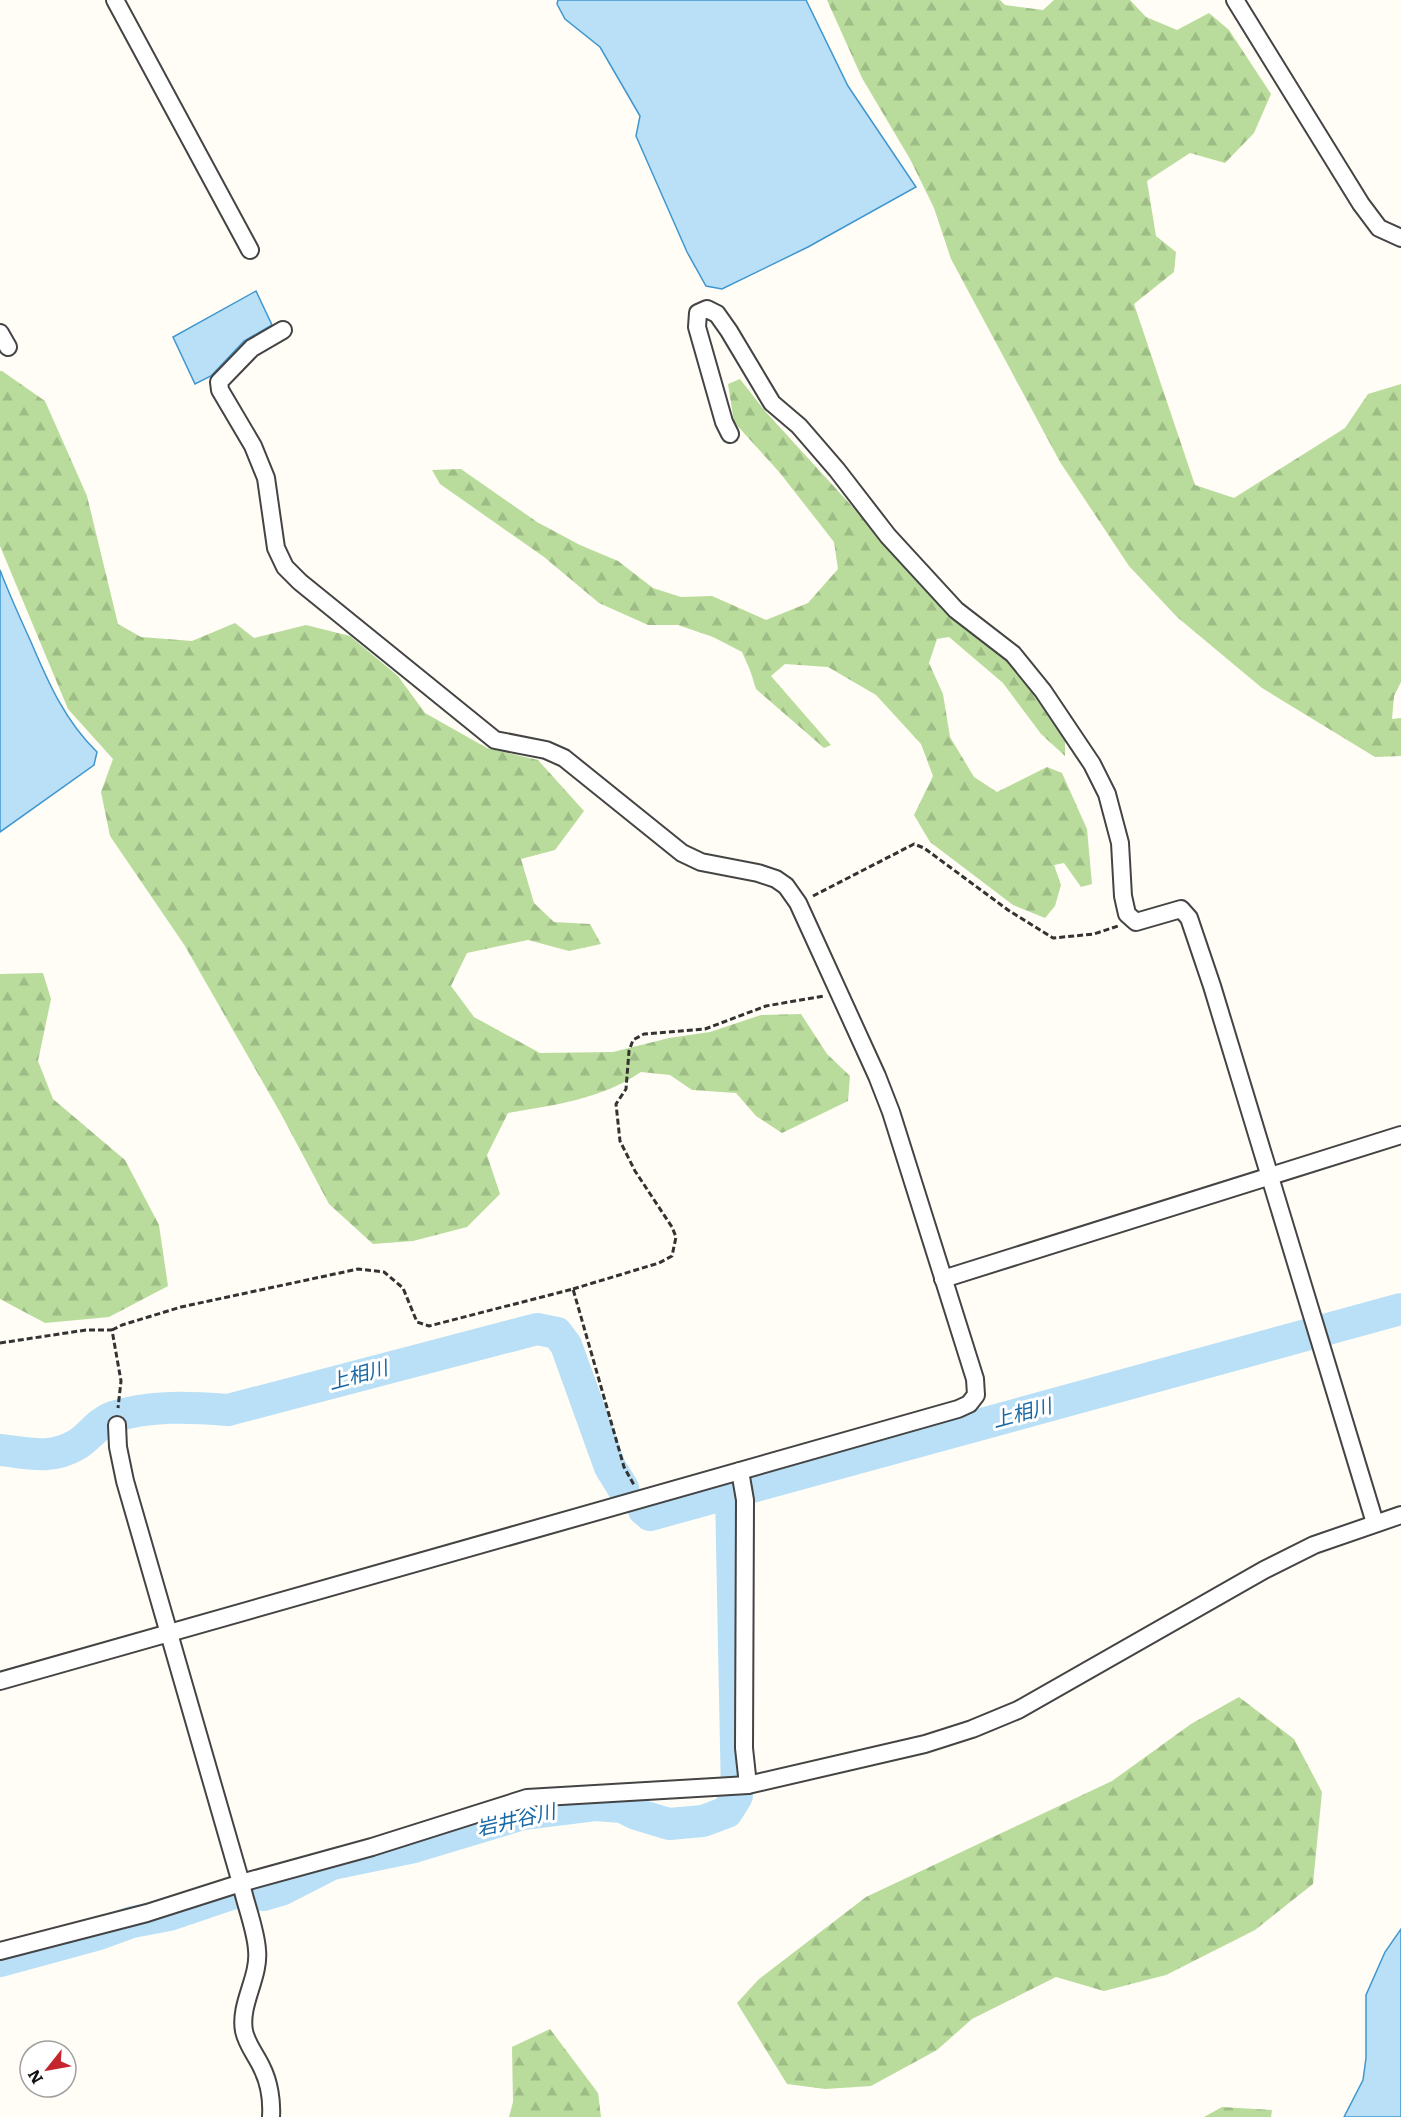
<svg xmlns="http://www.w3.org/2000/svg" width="1401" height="2117" viewBox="0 0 1401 2117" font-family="Literata,'Noto Sans JP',serif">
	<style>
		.forest { fill: url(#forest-firs) }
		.water { fill: #b9e0f7; stroke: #3f96cf; stroke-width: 1.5 }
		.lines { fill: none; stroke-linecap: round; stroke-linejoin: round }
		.river { stroke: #b9e0f7; stroke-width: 32 }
		.minor-casing { stroke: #444; stroke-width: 20 }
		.path { stroke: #333; stroke-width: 3; stroke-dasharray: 6 3; stroke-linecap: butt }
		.minor { stroke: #fff; stroke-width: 16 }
		.labels { text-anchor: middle; stroke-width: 6; stroke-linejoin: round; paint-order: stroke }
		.water-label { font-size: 20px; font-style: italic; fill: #1768a6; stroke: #fff }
	</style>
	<defs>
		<pattern id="forest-firs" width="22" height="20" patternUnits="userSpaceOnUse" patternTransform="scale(1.5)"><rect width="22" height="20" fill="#b9dc9c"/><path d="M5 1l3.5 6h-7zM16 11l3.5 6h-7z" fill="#9ebc85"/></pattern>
	</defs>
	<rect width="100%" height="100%" fill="#fffdf5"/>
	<g class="forest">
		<path d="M 827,0 L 1000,0 L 1005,5 L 1043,10 L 1054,0 L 1130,0 L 1146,17 L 1177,30 L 1209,13 L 1229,30 L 1271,94 L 1254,133 L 1225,163 L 1190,153 L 1147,181 L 1156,236 L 1176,252 L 1174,272 L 1134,304 L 1195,485 L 1234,498 L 1345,428 L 1368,394 L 1401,384 L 1401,682 L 1394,696 L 1392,719 L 1401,718 L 1401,756 L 1375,757 L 1262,688 L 1177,617 L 1129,566 L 1060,462 L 951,259 L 934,208 L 910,159 L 862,78 Z"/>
		<path d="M 0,371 L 2,371 L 45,401 L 87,496 L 118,624 L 141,637 L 192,641 L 235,623 L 254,638 L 306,625 L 350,636 L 398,676 L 425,713 L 487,748 L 538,760 L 584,811 L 555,850 L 521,859 L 534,903 L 554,922 L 590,924 L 601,944 L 569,951 L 528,940 L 467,953 L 451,986 L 474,1017 L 540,1053 L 613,1052 L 669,1038 L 710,1032 L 761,1015 L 801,1014 L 827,1054 L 850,1076 L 848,1101 L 782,1133 L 756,1116 L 736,1093 L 692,1090 L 670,1075 L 641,1072 C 602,1099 554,1105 508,1113 L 487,1155 L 500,1194 L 467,1227 L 413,1241 L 373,1244 L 329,1204 L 281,1114 L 185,946 L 110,836 L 101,792 L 113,759 L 68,709 L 0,546 Z"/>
		<path d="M 740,379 L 765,411 L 933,595 L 1016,669 L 1065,741 L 1065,756 L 1041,734 L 1003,683 L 949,637 L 937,639 L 929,663 L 943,694 L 950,737 L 974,777 L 997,792 L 1047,767 L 1062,773 L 1087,829 L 1092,884 L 1081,887 L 1064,863 L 1054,865 L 1061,885 L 1055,906 L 1045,918 L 1013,905 L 930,842 L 914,815 L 933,776 L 921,744 L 876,695 L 828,667 L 785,664 L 771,676 L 831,745 L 824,748 L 756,689 L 750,670 L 742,652 L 713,637 L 678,625 L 648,625 L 599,603 L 544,557 L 440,484 L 432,470 L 461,469 L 537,522 L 580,545 L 618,561 L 653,588 L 681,597 L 712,596 L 766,620 L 808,603 L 838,569 L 834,542 L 780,473 L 734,422 L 728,384 Z"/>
		<path d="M 43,973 L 51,999 L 38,1061 L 53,1099 L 125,1160 L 159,1225 L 168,1286 L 109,1317 L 45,1323 L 0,1299 L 0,974 Z"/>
		<path d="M 1239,1697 L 1294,1739 L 1322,1792 L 1313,1884 L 1255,1930 L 1166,1975 L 1104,1991 L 1056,1977 L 972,2019 L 937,2050 L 871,2086 L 825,2089 L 787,2084 L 737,2003 L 759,1979 L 866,1897 L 1112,1781 L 1191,1724 Z"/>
		<path d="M 550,2029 L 598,2093 L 601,2117 L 509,2117 L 513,2102 L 512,2047 Z"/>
		<path d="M 1222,2107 L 1272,2110 L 1271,2117 L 1204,2117 Z"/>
	</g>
	<g class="water">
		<path d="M 558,0 L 806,0 L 848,86 L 916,187 L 808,247 L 722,289 L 706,286 L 687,252 L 636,136 L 640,116 L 600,47 L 565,19 L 557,4 Z"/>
		<path d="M 256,291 L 272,325 L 244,341 L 211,376 L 195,384 L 173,337 Z"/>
		<path d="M 0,570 C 9,594 20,618 31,642 C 48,682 65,721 97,752 L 94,765 L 0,832 Z"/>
		<path d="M 1401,1929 L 1401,2117 L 1344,2117 L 1363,2080 L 1366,2058 L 1366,1995 L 1385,1952 Z"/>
	</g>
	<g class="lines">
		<g class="river">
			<path d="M 0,1450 C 27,1453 51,1460 76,1445 C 89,1438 98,1422 113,1417 C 150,1405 190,1407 228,1410 L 537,1329 L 557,1333 L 566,1345 L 610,1467 L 623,1488"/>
			<path d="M 644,1510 L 650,1515 L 1401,1309"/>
			<path d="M 0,1961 L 99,1934 L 132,1922 L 169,1915 L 234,1893 L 264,1895 L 281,1890 L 332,1864 L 414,1847 L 523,1814 L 595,1805 L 622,1807 L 636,1814 L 669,1824 L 703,1821 L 727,1812 L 737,1796 L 731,1493"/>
		</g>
		<defs>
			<g id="minor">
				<path d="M 115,0 L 250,250"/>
				<path d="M 1235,0 L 1361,204 L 1379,228 L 1401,238"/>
				<path d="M 0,333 L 8,347"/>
				<path d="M 730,434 L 724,422 L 697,327 L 698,313 L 707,309 L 717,314 L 729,331 L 772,403 L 799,426 L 837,470 L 888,536 L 956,610 L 1013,654 L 1043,691 L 1092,764 L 1107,794 L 1120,843 L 1123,896 L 1127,914 L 1136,922 L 1181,909 L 1189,918 L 1212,986 L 1375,1523"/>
				<path d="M 943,1279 L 1401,1135"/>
				<path d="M 117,1425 L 118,1447 L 125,1481 L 241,1883 C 245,1903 256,1930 257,1950 C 260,1977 239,2004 244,2031 C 247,2045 256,2055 262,2068 C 269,2082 272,2101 271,2117"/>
				<path d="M 740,1471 L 745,1500 L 744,1748 L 748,1785"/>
				<path d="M 0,1681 L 958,1409 L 969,1404 L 976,1395 L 975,1379 L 891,1112 L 877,1076 L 798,903 L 786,886 L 776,879 L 758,873 L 701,862 L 682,853 L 564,758 L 546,750 L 495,740 L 300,582 L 285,567 L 276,548 L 266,478 L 253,446 L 220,390 L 219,382 L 252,348 L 283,330"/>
				<path d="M 0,1951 L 147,1913 L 241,1883 L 372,1847 L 527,1798 L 748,1785 L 925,1744 L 972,1729 L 1018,1710 L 1264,1570 L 1314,1545 L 1401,1515"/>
			</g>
		</defs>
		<use href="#minor" class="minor-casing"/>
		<g class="path">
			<path d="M 813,896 L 914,844 L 924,848 L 1008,910 L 1053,938 L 1094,934 L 1118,926"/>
			<path d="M 573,1289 L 659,1263 L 672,1256 L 676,1237 L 672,1227 L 635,1171 L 620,1141 L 616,1104 L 626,1089 L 629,1051 L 633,1040 L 644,1034 L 705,1029 L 766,1006 L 824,996"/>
			<path d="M 112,1330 L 122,1325 L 181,1307 L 358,1269 L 384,1272 L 403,1288 L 417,1322 L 429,1326 L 573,1289 L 624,1467 L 634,1485"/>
			<path d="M 0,1343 L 86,1330 L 112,1330 L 121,1381 L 118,1408"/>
		</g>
		<use href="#minor" class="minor"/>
	</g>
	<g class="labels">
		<g class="water-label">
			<text transform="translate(358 1375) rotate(-15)" y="7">上相川</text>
			<text transform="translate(1022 1413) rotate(-15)" y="7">上相川</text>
			<text transform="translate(516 1820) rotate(-13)" y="7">岩井谷川</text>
		</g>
	</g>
	<g transform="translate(48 2069) rotate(239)"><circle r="28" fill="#ffffff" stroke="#a0a0a0" stroke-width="1.5"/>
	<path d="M0-4.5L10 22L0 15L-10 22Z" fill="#c4262e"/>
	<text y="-9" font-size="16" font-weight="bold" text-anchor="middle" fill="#111111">N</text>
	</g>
</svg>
